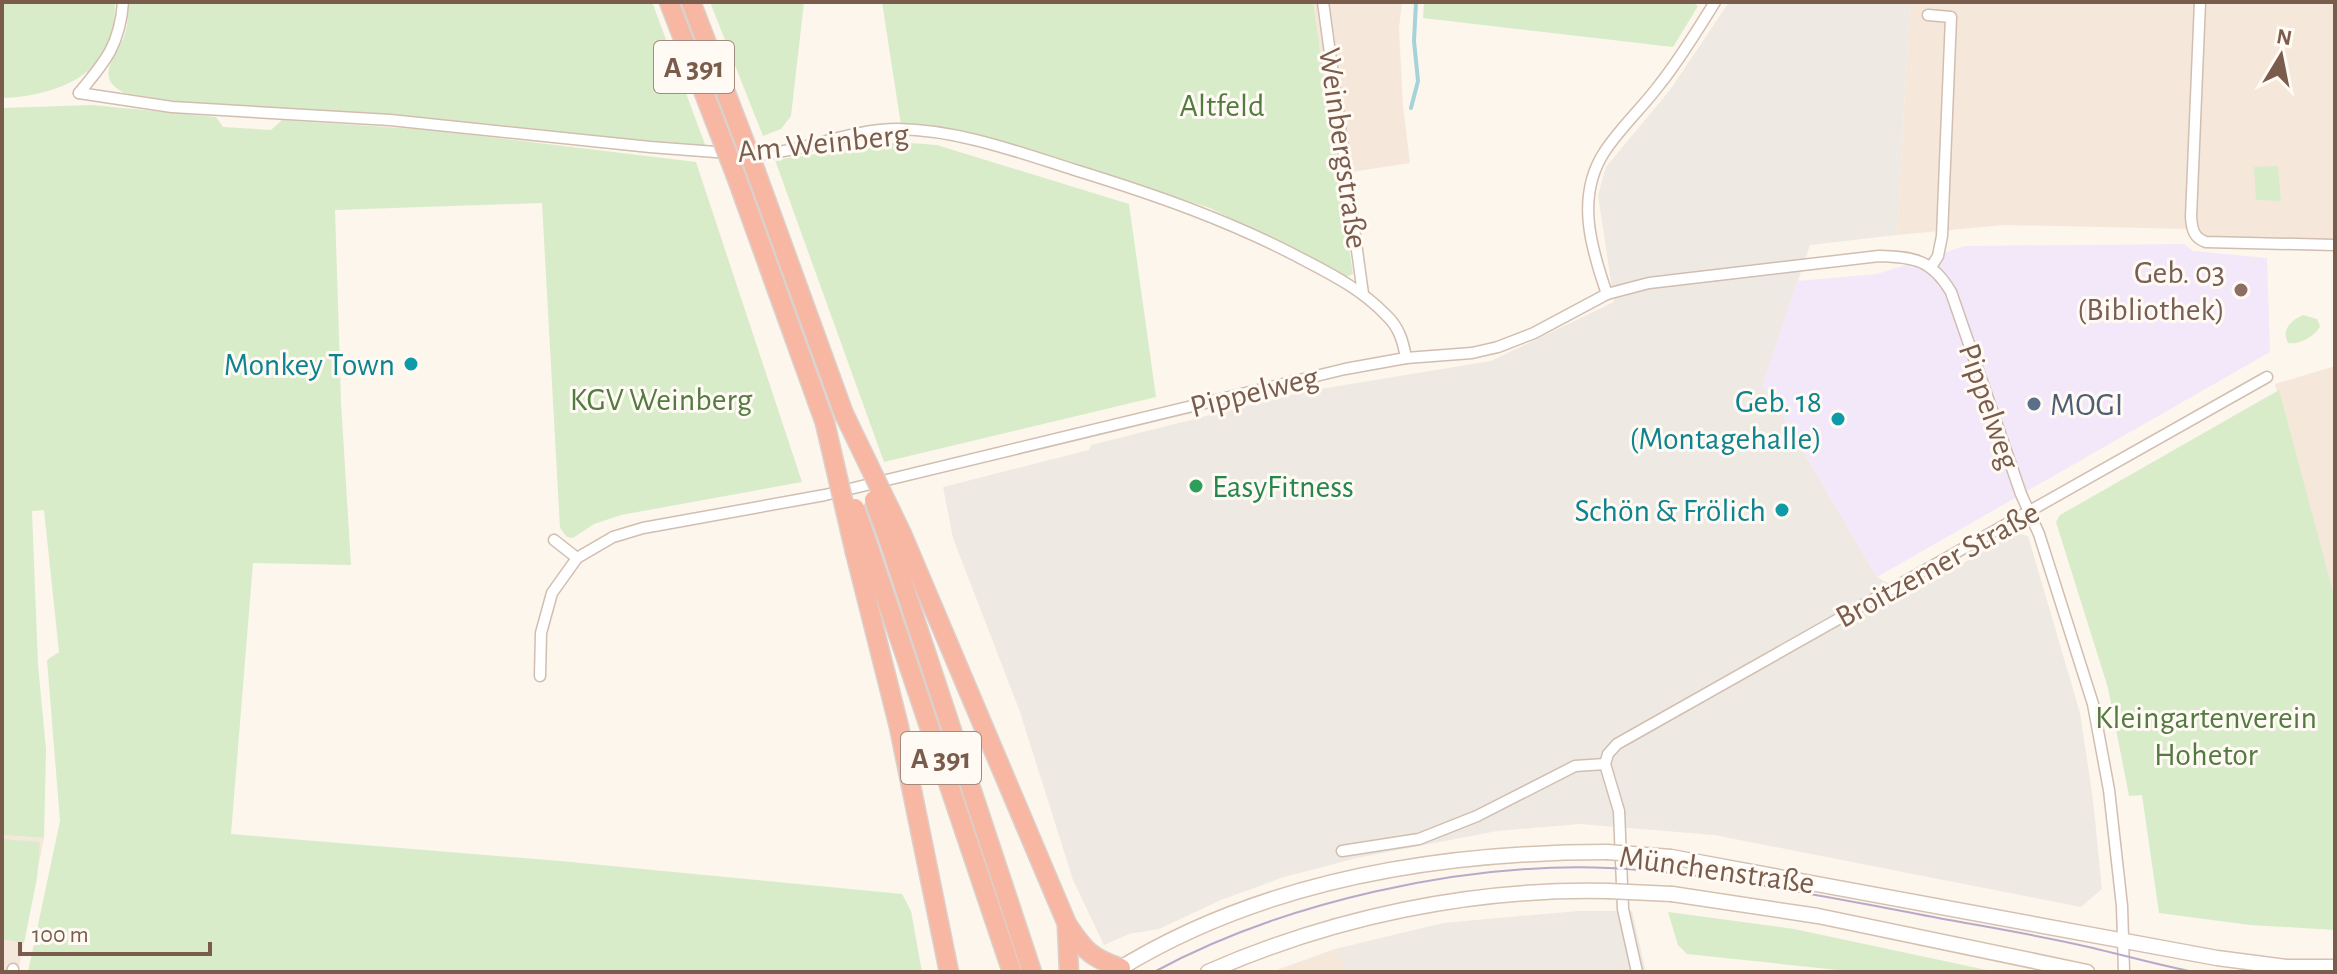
<svg xmlns="http://www.w3.org/2000/svg" width="2337" height="974" viewBox="0 0 2337 974" font-family="'Alegreya Sans',sans-serif">
	<style>
		.residential { fill: #f5e8da }
		.industrial { fill: #efe9e4 }
		.education { fill: #f3e8fa }
		.green { fill: #d8ecc9 }
		.lines { fill: none; stroke-linecap: round; stroke-linejoin: round }
		.stream { stroke: #a5d3da; stroke-width: 4 }
		.minor-casing { stroke: #d1beb0; stroke-width: 13 }
		.secondary-casing { stroke: #d6c0b0; stroke-width: 17 }
		.motorway-casing { stroke: #dad1cd; stroke-width: 21 }
		.minor { stroke: #fff; stroke-width: 10 }
		.secondary { stroke: #fff; stroke-width: 14 }
		.motorway { stroke: #f7b7a3; stroke-width: 18 }
		.tram { stroke: #b9a8c9; stroke-width: 2 }
		.secondary-bridge-casing { stroke: #d6c0b0; stroke-width: 17; stroke-linecap: butt }
		.motorway-bridge-casing { stroke: #dad1cd; stroke-width: 21; stroke-linecap: butt }
		.secondary-bridge { stroke: #fff; stroke-width: 14 }
		.motorway-bridge { stroke: #f7b7a3; stroke-width: 18 }
		.education-dot { fill: #8d6e63; stroke: #fffaf3; stroke-width: 3 }
		.culture-dot { fill: #0f9aa8; stroke: #fffaf3; stroke-width: 3 }
		.service-dot { fill: #5c6f8a; stroke: #fffaf3; stroke-width: 3 }
		.leisure-dot { fill: #2e9e5b; stroke: #fffaf3; stroke-width: 3 }
		.labels { text-anchor: middle; stroke-width: 6; stroke-linejoin: round; paint-order: stroke }
		.shield { fill: #fffaf3; stroke: #a28b7f; stroke-width: 2 }
		.shield-label { font-size: 30px; font-weight: bold; fill: #7a5c4d }
		.park-label { font-size: 32px; fill: #537a41; stroke: #fffaf3 }
		.street-label { font-size: 32px; fill: #7a5c4d; stroke: #fffaf3 }
		.education-label { font-size: 32px; fill: #785e54; stroke: #fffaf3; text-anchor: end }
		.culture-label { font-size: 32px; fill: #0d838f; stroke: #fffaf3; text-anchor: end }
		.service-label { font-size: 32px; fill: #4e5e75; stroke: #fffaf3; text-anchor: start }
		.leisure-label { font-size: 32px; fill: #27864d; stroke: #fffaf3; text-anchor: start }
	</style>
	<rect width="100%" height="100%" fill="#fdf6ec"/>
	<g class="residential">
		<path d="M 1313,2 L 1402,2 L 1399,29 L 1403,106 L 1410,163 L 1338,174 Z"/>
		<path d="M 1910,2 L 2335,2 L 2335,240 L 2207,237 L 2190,229 L 2004,225 L 1897,235 Z"/>
		<path d="M 2335,366 L 2335,599 L 2275,384 Z"/>
		<path d="M 2,835 L 44,838 L 18,972 L 2,972 Z"/>
		<path d="M 1335,949 L 1348,972 L 1271,972 Z"/>
	</g>
	<g class="industrial">
		<path d="M 1729,2 L 1910,2 L 1897,235 L 1810,245 L 1763,386 L 1778,408 L 1877,577 L 1908,595 L 2015,533 L 2028,536 L 2080,713 L 2093,800 L 2102,889 L 2081,907 L 1714,835 L 1580,824 L 1497,831 L 1357,858 L 1284,877 L 1221,900 L 1159,929 L 1129,934 L 1104,945 L 1073,880 L 1020,712 L 953,538 L 943,487 L 1089,450 L 1091,445 L 1302,392 L 1491,361 L 1614,302 L 1598,195 L 1606,167 L 1670,90 Z"/>
		<path d="M 1578,911 L 1632,911 L 1646,972 L 1348,972 L 1335,949 L 1443,923 Z"/>
	</g>
	<path class="education" d="M 2184,244 L 2193,251 L 2267,258 L 2270,352 L 1877,577 L 1778,408 L 1762,386 L 1797,281 L 1877,274 L 1965,246 Z"/>
	<g class="green">
		<path d="M 2,2 L 115,2 C 115,14 114,34 109,45 C 90,84 41,97 2,98 Z"/>
		<path d="M 128,2 L 652,2 L 706,147 L 391,114 L 201,105 L 124,93 C 92,76 118,57 125,34 C 128,24 128,12 128,2 Z"/>
		<path d="M 710,2 L 804,2 L 791,116 L 781,129 L 763,136 Z"/>
		<path d="M 882,2 L 1313,2 L 1353,274 L 1346,277 L 1210,208 L 1005,144 L 901,125 Z"/>
		<path d="M 1424,2 L 1692,2 L 1698,6 L 1673,47 L 1423,18 Z"/>
		<path d="M 92,105 L 216,117 L 223,127 L 271,130 L 282,120 L 431,130 L 696,162 L 802,482 L 621,515 L 594,524 L 573,538 L 567,537 L 560,528 L 542,203 L 335,210 L 341,402 L 351,565 L 253,563 L 231,834 L 560,861 L 902,894 L 911,911 L 922,972 L 28,972 L 60,821 L 47,660 L 59,652 L 44,510 L 32,511 L 38,665 L 46,749 L 44,838 L 2,835 L 2,108 Z"/>
		<path d="M 897,142 L 937,145 L 1129,204 L 1156,397 L 884,462 L 775,160 Z"/>
		<path d="M 2278,166 L 2281,201 L 2256,200 L 2254,167 Z"/>
		<path d="M 2303,315 L 2317,319 L 2320,326 C 2316,336 2299,345 2288,343 C 2281,330 2291,320 2303,315 Z"/>
		<path d="M 2279,390 L 2335,599 L 2335,930 L 2250,925 L 2159,913 L 2142,795 L 2129,796 L 2108,688 L 2056,522 L 2060,515 Z"/>
		<path d="M 2,839 L 40,842 L 37,878 L 24,943 L 2,939 Z"/>
		<path d="M 1668,912 L 1794,929 L 1996,972 L 1857,972 L 1687,954 L 1678,945 Z"/>
	</g>
	<g class="lines">
		<path class="stream" d="M 1411,108 L 1418,81 L 1414,41 L 1416,2"/>
		<defs>
			<g id="minor">
				<path d="M 1323,2 L 1363,294"/>
				<path d="M 2200,2 L 2191,217 C 2192,230 2194,238 2206,242 L 2335,245"/>
				<path d="M 1928,15 L 1951,17 L 1942,236 L 1938,256 L 1931,267"/>
				<path d="M 79,93 L 172,107 L 390,120 L 650,147 L 755,155 C 804,152 849,129 898,129 C 959,130 1018,152 1075,170 C 1156,195 1231,221 1306,261 C 1335,276 1363,291 1386,315 C 1399,327 1403,341 1406,358"/>
				<path d="M 79,93 C 105,62 120,45 123,2"/>
				<path d="M 1607,294 C 1591,248 1575,196 1605,151 C 1621,127 1643,107 1660,84 C 1680,59 1698,29 1715,2"/>
				<path d="M 554,540 L 577,558"/>
				<path d="M 540,676 L 541,633 L 552,593 L 577,558 L 613,537 L 643,528 L 825,495 L 1345,369 L 1406,358 L 1472,353 L 1498,347 L 1534,333 L 1607,294 L 1649,283 L 1879,256 C 1915,257 1932,260 1951,292 L 2021,494 L 2039,534 L 2093,704 L 2109,790 L 2122,906 L 2124,972"/>
				<path d="M 1342,851 L 1419,839 L 1477,816 L 1575,766 L 1605,764"/>
				<path d="M 12,972 L 13,969"/>
				<path d="M 1637,972 L 1623,909 L 1619,811 L 1605,764 L 1608,754 L 1617,744 L 2267,377"/>
			</g>
			<g id="secondary">
				<path d="M 1671,857 L 2217,958 L 2286,967 L 2335,967"/>
				<path d="M 1672,894 L 1818,916 L 2087,972"/>
				<path d="M 1114,972 C 1261,880 1436,852 1607,852"/>
				<path d="M 1208,972 C 1333,917 1472,888 1608,891"/>
			</g>
			<g id="motorway">
				<path d="M 669,2 L 719,132"/>
				<path d="M 691,2 L 739,127"/>
				<path d="M 756,172 L 844,414"/>
				<path d="M 736,176 L 825,423"/>
				<path d="M 902,534 L 1067,924 C 1084,950 1091,958 1121,968"/>
				<path d="M 888,538 L 1032,972"/>
				<path d="M 868,545 L 1012,972"/>
				<path d="M 855,552 L 899,727 L 949,972"/>
				<path d="M 1067,927 L 1069,972"/>
			</g>
		</defs>
		<use href="#minor" class="minor-casing"/>
		<use href="#secondary" class="secondary-casing"/>
		<use href="#motorway" class="motorway-casing"/>
		<use href="#minor" class="minor"/>
		<use href="#secondary" class="secondary"/>
		<use href="#motorway" class="motorway"/>
		<path class="tram" d="M 1154,972 C 1283,902 1463,862 1609,868 C 1709,873 1805,893 1902,911 C 1966,924 2030,933 2093,948 C 2126,956 2159,965 2193,972"/>
		<defs>
			<g id="secondary-bridge">
				<path d="M 1607,852 L 1671,857"/>
				<path d="M 1608,891 L 1672,894"/>
			</g>
			<g id="motorway-bridge">
				<path d="M 739,127 L 756,172"/>
				<path d="M 719,132 L 736,176"/>
				<path d="M 844,414 L 902,534"/>
				<path d="M 825,423 L 855,552"/>
				<path d="M 874,500 L 888,538"/>
				<path d="M 855,508 L 868,545"/>
			</g>
		</defs>
		<use href="#secondary-bridge" class="secondary-bridge-casing"/>
		<use href="#motorway-bridge" class="motorway-bridge-casing"/>
		<use href="#secondary-bridge" class="secondary-bridge"/>
		<use href="#motorway-bridge" class="motorway-bridge"/>
	</g>
	<circle class="education-dot" cx="2241" cy="290" r="8"/>
	<g class="culture-dot">
		<circle cx="411" cy="364" r="8"/>
		<circle cx="1838" cy="419" r="8"/>
		<circle cx="1782" cy="510" r="8"/>
	</g>
	<circle class="service-dot" cx="2034" cy="404" r="8"/>
	<circle class="leisure-dot" cx="1196" cy="486" r="8"/>
	<g class="labels">
		<g class="shield">
			<rect x="654" y="41" width="80" height="52" rx="6"/>
			<rect x="901" y="732" width="80" height="52" rx="6"/>
		</g>
		<g class="shield-label">
			<text x="694" y="77">A 391</text>
			<text x="941" y="768">A 391</text>
		</g>
		<g class="park-label">
			<text x="1222" y="116">Altfeld</text>
			<text x="661" y="410">KGV Weinberg</text>
			<text x="2206" y="728">Kleingartenverein<tspan x="2206" dy="37">Hohetor</tspan></text>
		</g>
		<g class="street-label">
			<text transform="translate(823 142) rotate(-6)" y="11">Am Weinberg</text>
			<text transform="translate(1344 148) rotate(82)" y="11">Weinbergstraße</text>
			<text transform="translate(1254 391) rotate(-14)" y="11">Pippelweg</text>
			<text transform="translate(1990 406) rotate(71)" y="11">Pippelweg</text>
			<text transform="translate(1937 564) rotate(-29)" y="11">Broitzemer Straße</text>
			<text transform="translate(1717 869) rotate(8)" y="11">Münchenstraße</text>
		</g>
		<g class="education-label">
			<text x="2225" y="283">Geb. 03<tspan x="2225" dy="37">(Bibliothek)</tspan></text>
		</g>
		<g class="culture-label">
			<text x="395" y="375">Monkey Town</text>
			<text x="1822" y="412">Geb. 18<tspan x="1822" dy="37">(Montagehalle)</tspan></text>
			<text x="1766" y="521">Schön &amp; Frölich</text>
		</g>
		<g class="service-label">
			<text x="2050" y="415">MOGI</text>
		</g>
		<g class="leisure-label">
			<text x="1212" y="497">EasyFitness</text>
		</g>
	</g>
	<rect width="2337" height="974" fill="none" stroke="#7a5c4d" stroke-width="8"/>
	<g transform="translate(2281 56) rotate(10)" stroke="#fffaf3" stroke-width="6" paint-order="stroke">
	<path d="M0-6L14 30L0 20L-14 30Z" fill="#7a5c4d"/>
	<text y="-12" font-size="22" font-weight="bold" text-anchor="middle" fill="#7a5c4d">N</text>
	</g>
	<path d="M20 942v12h190v-12" fill="none" stroke="#7a5c4d" stroke-width="4"/>
	<text x="32" y="942" font-size="24" fill="#7a5c4d" stroke="#fffaf3" stroke-width="6" paint-order="stroke">100 m</text>
</svg>
